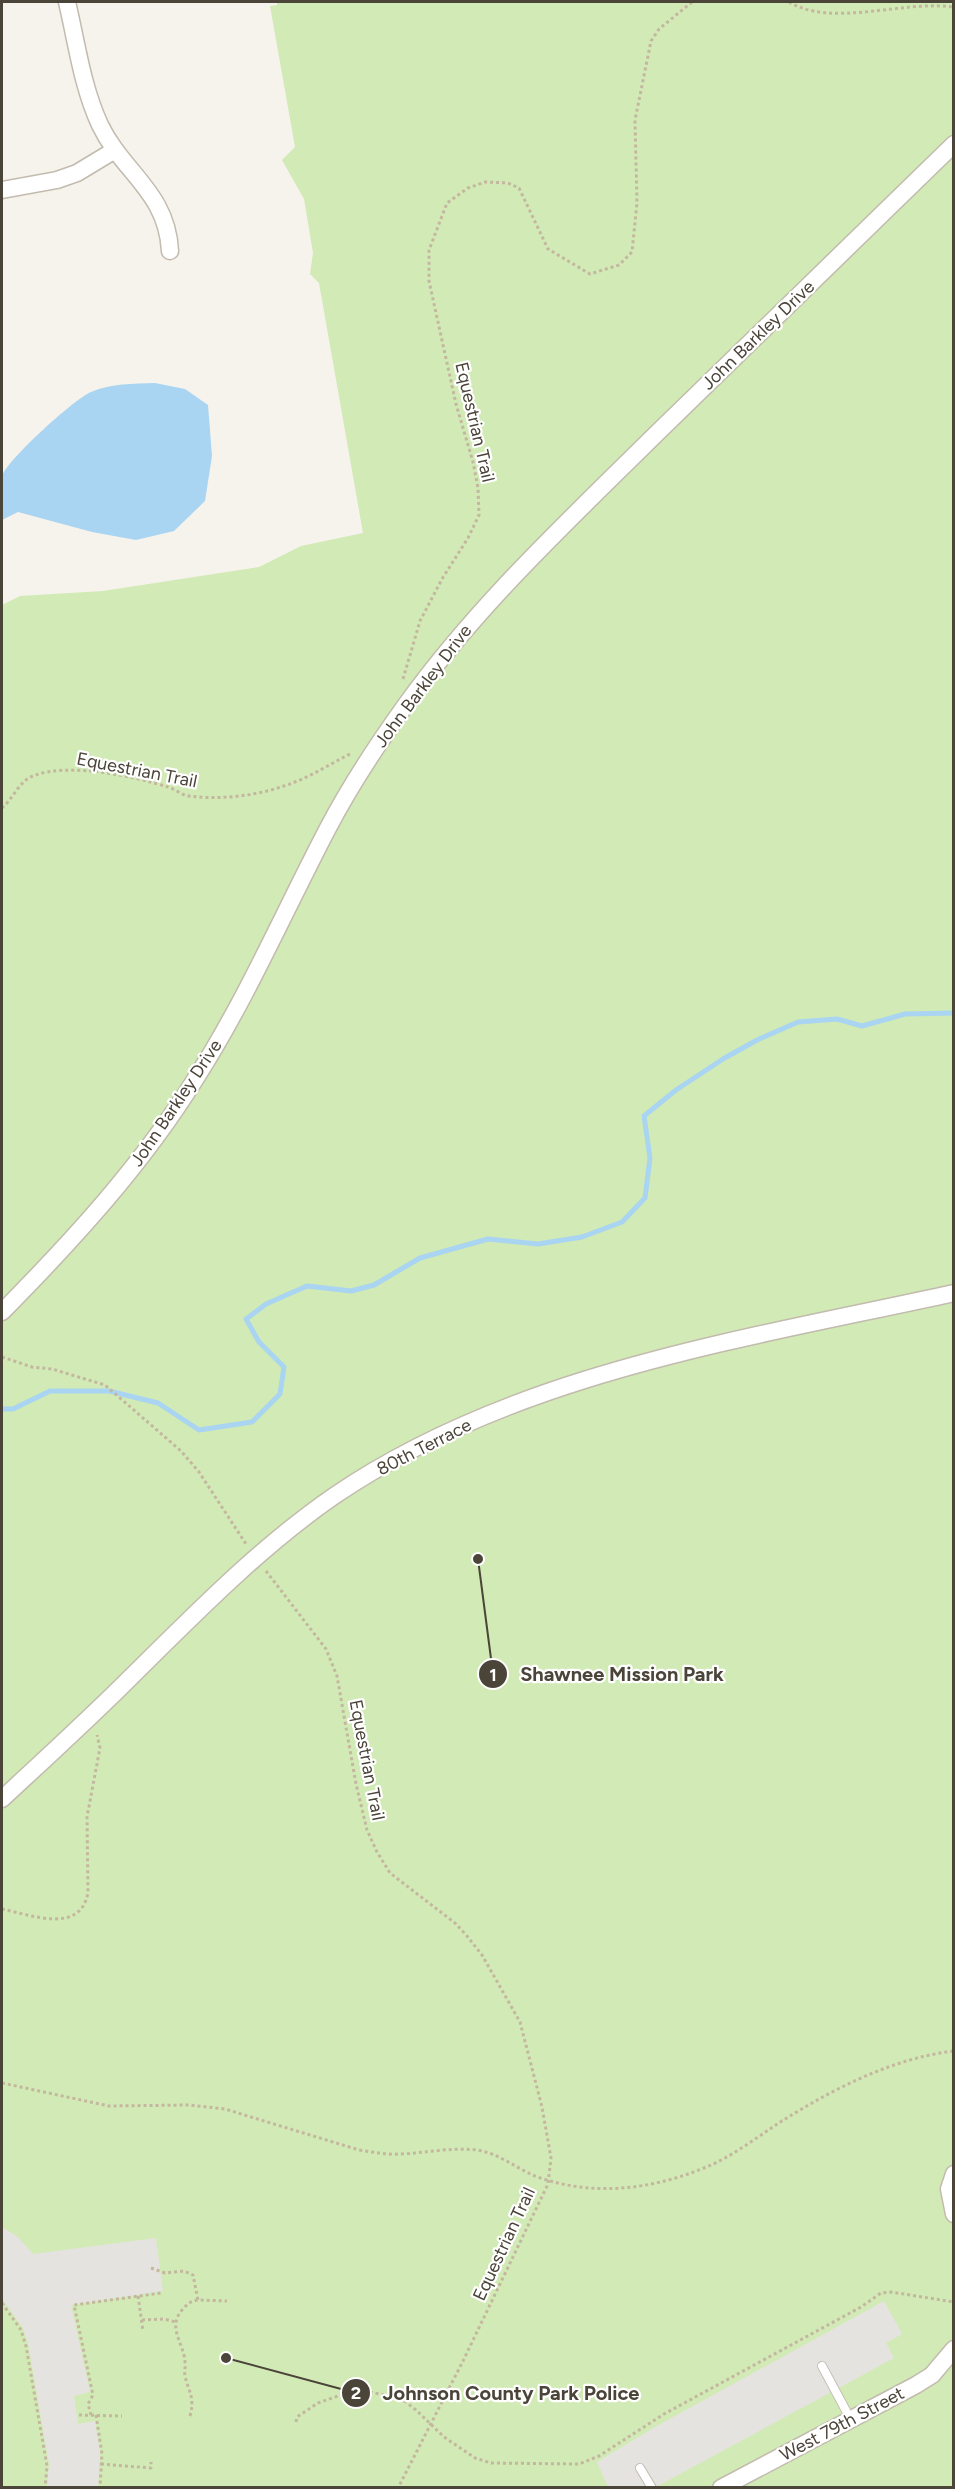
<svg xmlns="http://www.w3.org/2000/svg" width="955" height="2489" viewBox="0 0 955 2489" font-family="Figtree,sans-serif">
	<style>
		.green { fill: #d2eab5 }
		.parking { fill: #e5e3e0 }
		.water { fill: #a9d4f2 }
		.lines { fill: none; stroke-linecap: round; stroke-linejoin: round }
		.stream { stroke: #a9d4f2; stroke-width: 5 }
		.service-casing { stroke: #c2bbae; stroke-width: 10 }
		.minor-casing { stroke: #c2bbae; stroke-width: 19 }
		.path { stroke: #c4b79f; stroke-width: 3; stroke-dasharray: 3 3; stroke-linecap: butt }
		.service { stroke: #fff; stroke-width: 8 }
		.minor { stroke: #fff; stroke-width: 16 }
		.labels { text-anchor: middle; stroke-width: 4.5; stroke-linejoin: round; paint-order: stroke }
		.street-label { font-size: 18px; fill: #4b4439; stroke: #fff }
		.leader { fill: none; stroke: #4b4439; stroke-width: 2 }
		.callout-dot { fill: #4b4439; stroke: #fff; stroke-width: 2 }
		.mark-label { font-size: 18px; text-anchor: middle; font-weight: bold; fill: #fff }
		.callout-label { font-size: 20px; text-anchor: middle; font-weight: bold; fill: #4b4439; stroke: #fff; stroke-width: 4.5; stroke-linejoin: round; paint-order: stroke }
	</style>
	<rect width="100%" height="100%" fill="#f6f3ec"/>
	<path class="green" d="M 277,2 L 953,2 L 953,2487 L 2,2488 L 2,605 L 20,596 L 103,591 L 259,567 L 301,546 L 363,533 L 319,283 L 310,274 L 313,253 L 304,199 L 282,160 L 295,147 L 270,6 L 277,5 Z"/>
	<g class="parking">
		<path d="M 2,2227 L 18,2237 L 33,2254 L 156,2238 L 163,2291 L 71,2305 L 90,2392 L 74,2396 L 78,2424 L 95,2421 L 100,2453 L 98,2487 L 47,2487 L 49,2464 L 28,2343 L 23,2328 L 2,2299 Z"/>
		<path d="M 884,2301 L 902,2334 L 886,2343 L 894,2358 L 656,2487 L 608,2487 L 597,2462 L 655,2427 Z"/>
	</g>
	<path class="water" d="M 155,383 L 185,389 L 208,405 L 212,456 L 205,501 L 174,531 L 136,540 L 92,532 L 18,512 L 2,520 C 1,507 0,486 3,474 C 10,458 74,399 91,392 C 112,383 133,384 155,383 Z"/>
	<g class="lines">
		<path class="stream" d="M 2,1409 L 13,1409 L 50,1391 L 109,1391 L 158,1403 L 199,1430 L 252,1422 L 280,1394 L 284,1367 L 259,1342 L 246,1319 L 266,1304 L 307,1286 L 351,1291 L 374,1285 L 420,1258 L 488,1239 L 538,1244 L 582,1237 L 622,1222 L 645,1198 L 650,1158 L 644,1116 L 676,1090 L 723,1059 L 757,1040 L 798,1022 L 837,1019 L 862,1026 L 905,1014 L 954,1013"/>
		<defs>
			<g id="service">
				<path d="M 822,2366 L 851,2420"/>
				<path d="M 640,2468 L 652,2488"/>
			</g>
			<g id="minor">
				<path d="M 67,2 C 77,44 82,86 100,125 C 123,173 167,192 170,251"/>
				<path d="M 2,190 L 57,180 L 77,173 L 115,150"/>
				<path d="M 2,1312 C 73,1240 142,1165 196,1078 C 247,998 284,912 328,828 C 350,786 377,745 405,706 C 477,606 566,523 653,437 C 753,340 853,242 954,144"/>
				<path d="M 2,1799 C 45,1759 89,1719 131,1677 C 195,1614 260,1547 334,1496 C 514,1373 745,1339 954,1293"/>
				<path d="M 954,2174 L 949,2189 L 954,2214"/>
				<path d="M 721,2488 L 916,2385 L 932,2375 L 954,2349"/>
			</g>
		</defs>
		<use href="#service" class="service-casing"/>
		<use href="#minor" class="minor-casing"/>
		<g class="path">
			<path d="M 789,2 C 833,28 901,0 954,7"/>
			<path d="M 403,679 L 420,621 L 442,579 L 468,538 L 479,515 L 478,488 L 473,462 L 456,404 L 429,281 L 429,250 L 447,203 L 468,188 L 485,182 L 508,183 L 519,188 L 548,249 L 590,274 L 619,265 L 632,252 L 637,203 L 635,120 L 651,41 L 659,29 L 692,2"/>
			<path d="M 2,808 C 13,799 19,781 33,776 C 68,762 133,776 168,787 C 175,789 181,795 189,796 C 219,800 255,796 284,786 C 307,779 328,765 350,754"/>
			<path d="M 2,1357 L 32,1367 L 52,1369 L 105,1385 L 181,1451 L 199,1472 L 246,1544"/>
			<path d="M 266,1571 L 326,1649 L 337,1676 L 356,1784 L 367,1830 L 377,1852 L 390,1873 L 455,1923 L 467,1936 L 482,1955 L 520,2022 L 542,2107 L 551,2158 L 548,2184 L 463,2361 L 398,2488"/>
			<path d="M 2,1909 C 31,1915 81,1935 88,1892 L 87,1817 L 100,1748 L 97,1735"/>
			<path d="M 2,2083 L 109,2106 L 189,2105 L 225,2109 L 359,2150 C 373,2152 386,2155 400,2154 C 426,2153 451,2147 477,2150 C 498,2153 516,2168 535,2176 C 591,2197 650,2190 704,2168 C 732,2157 757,2137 782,2121 C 833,2089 893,2058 954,2051"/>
			<path d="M 151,2268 L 165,2273 L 184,2271 L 193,2275 L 198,2300 L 227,2301"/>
			<path d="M 138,2296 L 143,2331"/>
			<path d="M 2,2303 L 21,2330 L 26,2346 L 47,2466 L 45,2488"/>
			<path d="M 142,2320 L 164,2319 L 176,2322"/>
			<path d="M 79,2415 L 122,2416"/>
			<path d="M 91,2415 L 88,2404 L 93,2395 L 74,2305 L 161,2293"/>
			<path d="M 96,2415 L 102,2454 L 100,2488"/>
			<path d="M 190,2416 C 195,2397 189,2393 185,2376 C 184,2370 186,2367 185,2362 C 184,2343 166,2327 183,2309 C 187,2304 191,2301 198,2300"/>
			<path d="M 296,2422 L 297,2417 L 318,2403 L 349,2392 L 366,2391 L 402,2399 L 416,2410 L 444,2437 L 475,2458 L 491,2463 L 579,2464 L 599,2456 L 664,2414 L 861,2307 L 881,2293 L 891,2292 L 954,2302"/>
			<path d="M 101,2464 L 151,2468 L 151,2462"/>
		</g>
		<use href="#service" class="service"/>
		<use href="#minor" class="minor"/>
	</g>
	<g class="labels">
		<g class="street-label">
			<text transform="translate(758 335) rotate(-44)" y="6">John Barkley Drive</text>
			<text transform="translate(475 422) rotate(77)" y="6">Equestrian Trail</text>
			<text transform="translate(423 686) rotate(-53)" y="6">John Barkley Drive</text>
			<text transform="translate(137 770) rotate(11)" y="6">Equestrian Trail</text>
			<text transform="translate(176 1103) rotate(-56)" y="6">John Barkley Drive</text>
			<text transform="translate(424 1447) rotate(-27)" y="6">80th Terrace</text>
			<text transform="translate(367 1760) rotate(79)" y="6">Equestrian Trail</text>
			<text transform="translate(504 2244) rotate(-65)" y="6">Equestrian Trail</text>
			<text transform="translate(842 2424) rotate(-28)" y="6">West 79th Street</text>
		</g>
	</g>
	<path class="leader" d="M478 1559L493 1674M226 2358L356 2393"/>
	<g class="callout-dot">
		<circle cx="478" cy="1559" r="6"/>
		<circle cx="226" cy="2358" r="6"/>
		<circle cx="493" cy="1674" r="15"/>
		<circle cx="356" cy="2393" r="15"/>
	</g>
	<g class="mark-label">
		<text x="493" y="1681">1</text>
		<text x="356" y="2399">2</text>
	</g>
	<g class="callout-label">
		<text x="622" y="1681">Shawnee Mission Park</text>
		<text x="511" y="2400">Johnson County Park Police</text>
	</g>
	<rect width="955" height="2489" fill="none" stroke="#4b4439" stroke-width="6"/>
</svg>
